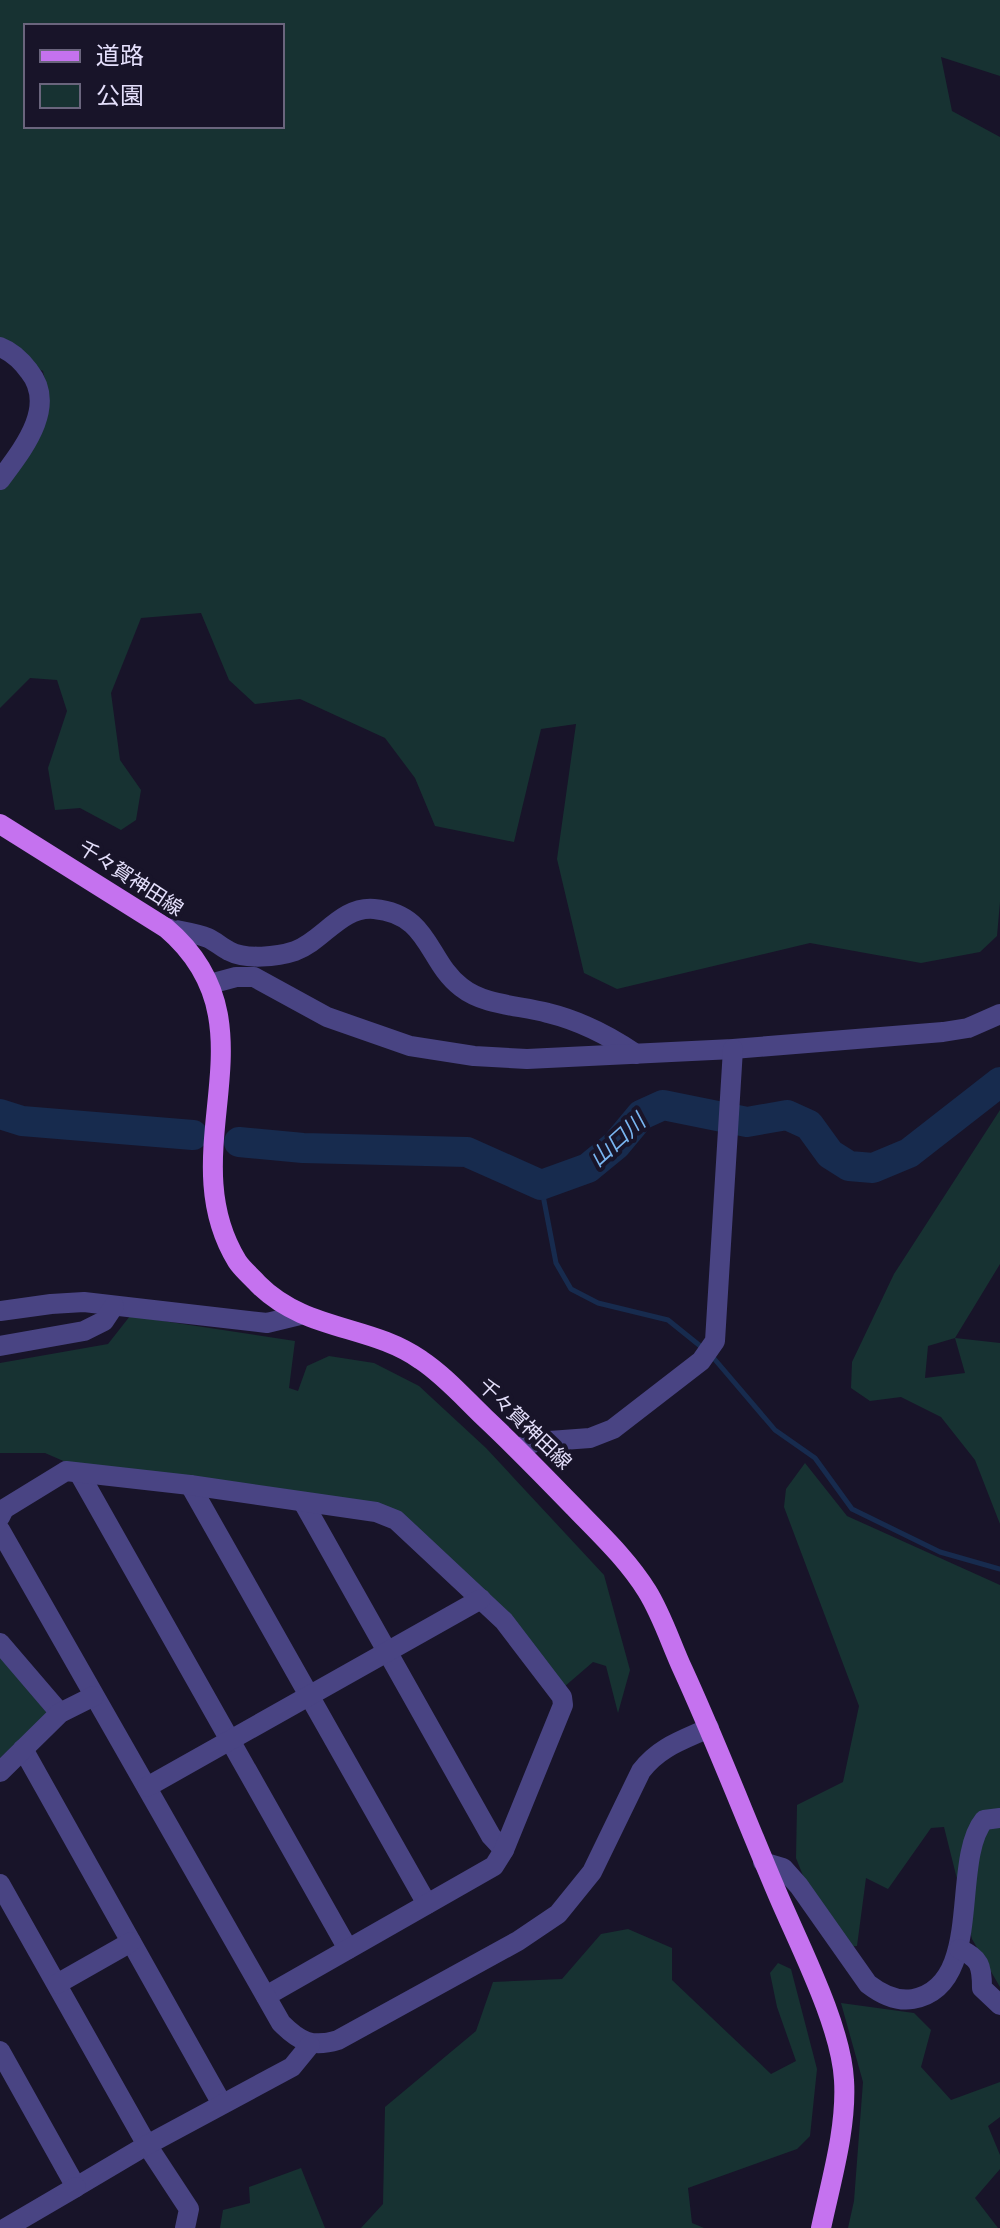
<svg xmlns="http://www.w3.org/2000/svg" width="1000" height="2228" viewBox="0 0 1000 2228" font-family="Mulish,'Noto Sans JP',sans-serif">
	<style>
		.green { fill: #173232; fill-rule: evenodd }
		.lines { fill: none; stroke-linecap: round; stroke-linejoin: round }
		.stream { stroke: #172b4e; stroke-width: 5 }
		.river { stroke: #172b4e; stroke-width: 30 }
		.minor { stroke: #494483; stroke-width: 20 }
		.major { stroke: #c572ef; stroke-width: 20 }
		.labels { text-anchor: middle; stroke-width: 8; stroke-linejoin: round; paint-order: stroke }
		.street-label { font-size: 20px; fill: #e4dffb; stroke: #181429 }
		.water-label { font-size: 22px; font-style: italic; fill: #79b5f0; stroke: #181429 }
	</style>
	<rect width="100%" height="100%" fill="#181429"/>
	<g class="green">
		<path d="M 0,0 L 1000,0 L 1000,76 L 941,57 L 952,111 L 1000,137 L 1000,902 L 997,936 L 980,952 L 921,963 L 810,943 L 617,989 L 584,973 L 557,859 L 576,724 L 541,729 L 514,842 L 435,826 L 415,778 L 385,738 L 300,699 L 255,704 L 229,680 L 201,613 L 141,618 L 111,693 L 120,760 L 141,790 L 136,820 L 121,830 L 80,808 L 55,810 L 48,768 L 67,711 L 57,680 L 30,678 L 0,708 L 0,488 L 49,400 L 43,371 L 0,351 ZM 26,26 L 282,26 L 282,126 L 26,126 Z"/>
		<path d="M 1000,1110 L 1000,1264 L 955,1338 L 1000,1343 L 1000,1524 L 975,1460 L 941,1417 L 901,1397 L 870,1401 L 851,1388 L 852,1362 L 894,1274 ZM 955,1338 L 965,1373 L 925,1378 L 928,1346 Z"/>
		<path d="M 130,1316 L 295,1341 L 289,1388 L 298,1391 L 307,1366 L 329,1356 L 374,1363 L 419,1386 L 486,1448 L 604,1575 L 630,1670 L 618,1713 L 606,1666 L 593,1662 L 564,1687 L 393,1511 L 68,1463 L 45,1453 L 0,1453 L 0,1363 L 108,1344 Z"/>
		<path d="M 805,1463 L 847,1516 L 1000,1585 L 1000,1987 L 972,1939 L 944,1827 L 931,1828 L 888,1889 L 866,1878 L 857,1946 L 832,1948 L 796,1858 L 797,1805 L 843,1782 L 859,1706 L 784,1507 L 786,1489 Z"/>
		<path d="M 0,1654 L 47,1713 L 0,1758 Z"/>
		<path d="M 628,1929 L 672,1948 L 672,1980 L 771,2074 L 796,2061 L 777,2007 L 770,1973 L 778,1963 L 791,1969 L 817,2069 L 810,2136 L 797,2149 L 688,2188 L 692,2223 L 704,2228 L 361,2228 L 383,2204 L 385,2107 L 476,2031 L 493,1982 L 562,1979 L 601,1934 Z"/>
		<path d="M 841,2003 L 914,2013 L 931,2030 L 921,2067 L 951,2100 L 1000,2082 L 1000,2117 L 988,2126 L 1000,2155 L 1000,2169 L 975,2198 L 998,2228 L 848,2228 L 854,2201 L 863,2082 Z"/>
		<path d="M 301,2168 L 325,2228 L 220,2228 L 223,2210 L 250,2203 L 249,2187 Z"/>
	</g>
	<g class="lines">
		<g class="stream">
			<path d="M 541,1185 L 556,1263 L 571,1289 L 598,1303 L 668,1320 L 704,1349"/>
			<path d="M 711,1355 L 775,1430 L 815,1458 L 852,1509 L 940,1552 L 1000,1569"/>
		</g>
		<g class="river">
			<path d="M 0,1114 L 22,1121 L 193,1135"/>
			<path d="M 239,1142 L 303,1148 L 467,1152 L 541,1185 L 588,1168 L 616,1145 L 641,1115 L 663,1105 L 747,1122 L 787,1115 L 809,1125 L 830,1154 L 849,1166 L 873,1168 L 909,1153 L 1000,1082"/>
		</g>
		<g class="minor">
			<path d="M 0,347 C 13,352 21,360 29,371 C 58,407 22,450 0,480"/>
			<path d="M 166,928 C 179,931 196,933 208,938 C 215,941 221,947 229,951 C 246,960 277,957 295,951 C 323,941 341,906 374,909 C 430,914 427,961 461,987 C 485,1006 519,1005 548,1013 C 581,1021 608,1035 636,1054"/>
			<path d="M 210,984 L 236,977 L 254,977 L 327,1017 L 410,1046 L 474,1056 L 527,1059 L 733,1049 L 943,1032 L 968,1028 L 1000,1014"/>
			<path d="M 0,1311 L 51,1304 L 84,1302 L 267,1323 L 300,1315"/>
			<path d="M 0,1346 L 84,1331 L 104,1321 L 114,1306"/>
			<path d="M 517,1448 L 536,1442 L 590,1438 L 613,1429 L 701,1361 L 715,1341 L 733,1049"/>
			<path d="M 79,1473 L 348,1949"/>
			<path d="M 190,1485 L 427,1904"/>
			<path d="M 303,1502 L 491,1836 L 504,1850"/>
			<path d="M 0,1517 L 4,1509 L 66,1471 L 190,1485 L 376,1512 L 396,1520 L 504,1621 L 562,1697 L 563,1705 L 504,1850 L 494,1866 L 266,1996"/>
			<path d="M 0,1530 L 281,2023 C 300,2042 312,2048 338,2040 L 518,1941 L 558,1914 L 592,1872 L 641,1771 C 659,1747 683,1740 709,1728"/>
			<path d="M 0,1643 L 60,1713"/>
			<path d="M 23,1749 L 222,2104"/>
			<path d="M 0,1772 L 60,1713 L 94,1696"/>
			<path d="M 147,1787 L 481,1599"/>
			<path d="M 763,1862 L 783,1868 L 799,1886 L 868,1984 C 881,1994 896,2002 913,1999 C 985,1986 950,1862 984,1820 L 1000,1818"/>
			<path d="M 0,1884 L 147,2145 L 189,2209 L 185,2228"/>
			<path d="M 959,1949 C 980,1958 982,1966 982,1988 L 1000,2005"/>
			<path d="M 57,1984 L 131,1942"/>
			<path d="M 0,2051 L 76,2187 L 147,2145 L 292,2067 L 310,2045"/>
			<path d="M 6,2228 L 76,2187"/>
		</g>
		<path class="major" d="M 0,824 L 166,928 C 281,1026 168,1148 237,1261 C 242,1269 251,1276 258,1284 C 306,1332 370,1324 421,1360 C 445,1376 465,1399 485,1418 C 516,1447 545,1477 575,1508 C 600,1534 627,1559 647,1591 C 662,1615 671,1644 683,1670 C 716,1742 744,1815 775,1888 C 797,1941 841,2024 844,2080 C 847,2128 831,2181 821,2228"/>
	</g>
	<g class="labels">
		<g class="street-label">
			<text transform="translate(131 878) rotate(33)" y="7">千々賀神田線</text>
			<text transform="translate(525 1424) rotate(44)" y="7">千々賀神田線</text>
		</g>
		<g class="water-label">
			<text transform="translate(617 1140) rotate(-42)" y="8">山口川</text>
		</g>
	</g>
	<rect x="24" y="24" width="260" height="104" fill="#181429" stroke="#6a657d" stroke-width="2"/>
	<rect x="40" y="50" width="40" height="12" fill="#c572ef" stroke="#6a657d" stroke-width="2"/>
	<text x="96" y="64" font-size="24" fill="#e4dffb">道路</text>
	<rect x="40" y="84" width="40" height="24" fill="#173232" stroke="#6a657d" stroke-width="2"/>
	<text x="96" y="104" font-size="24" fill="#e4dffb">公園</text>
</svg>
